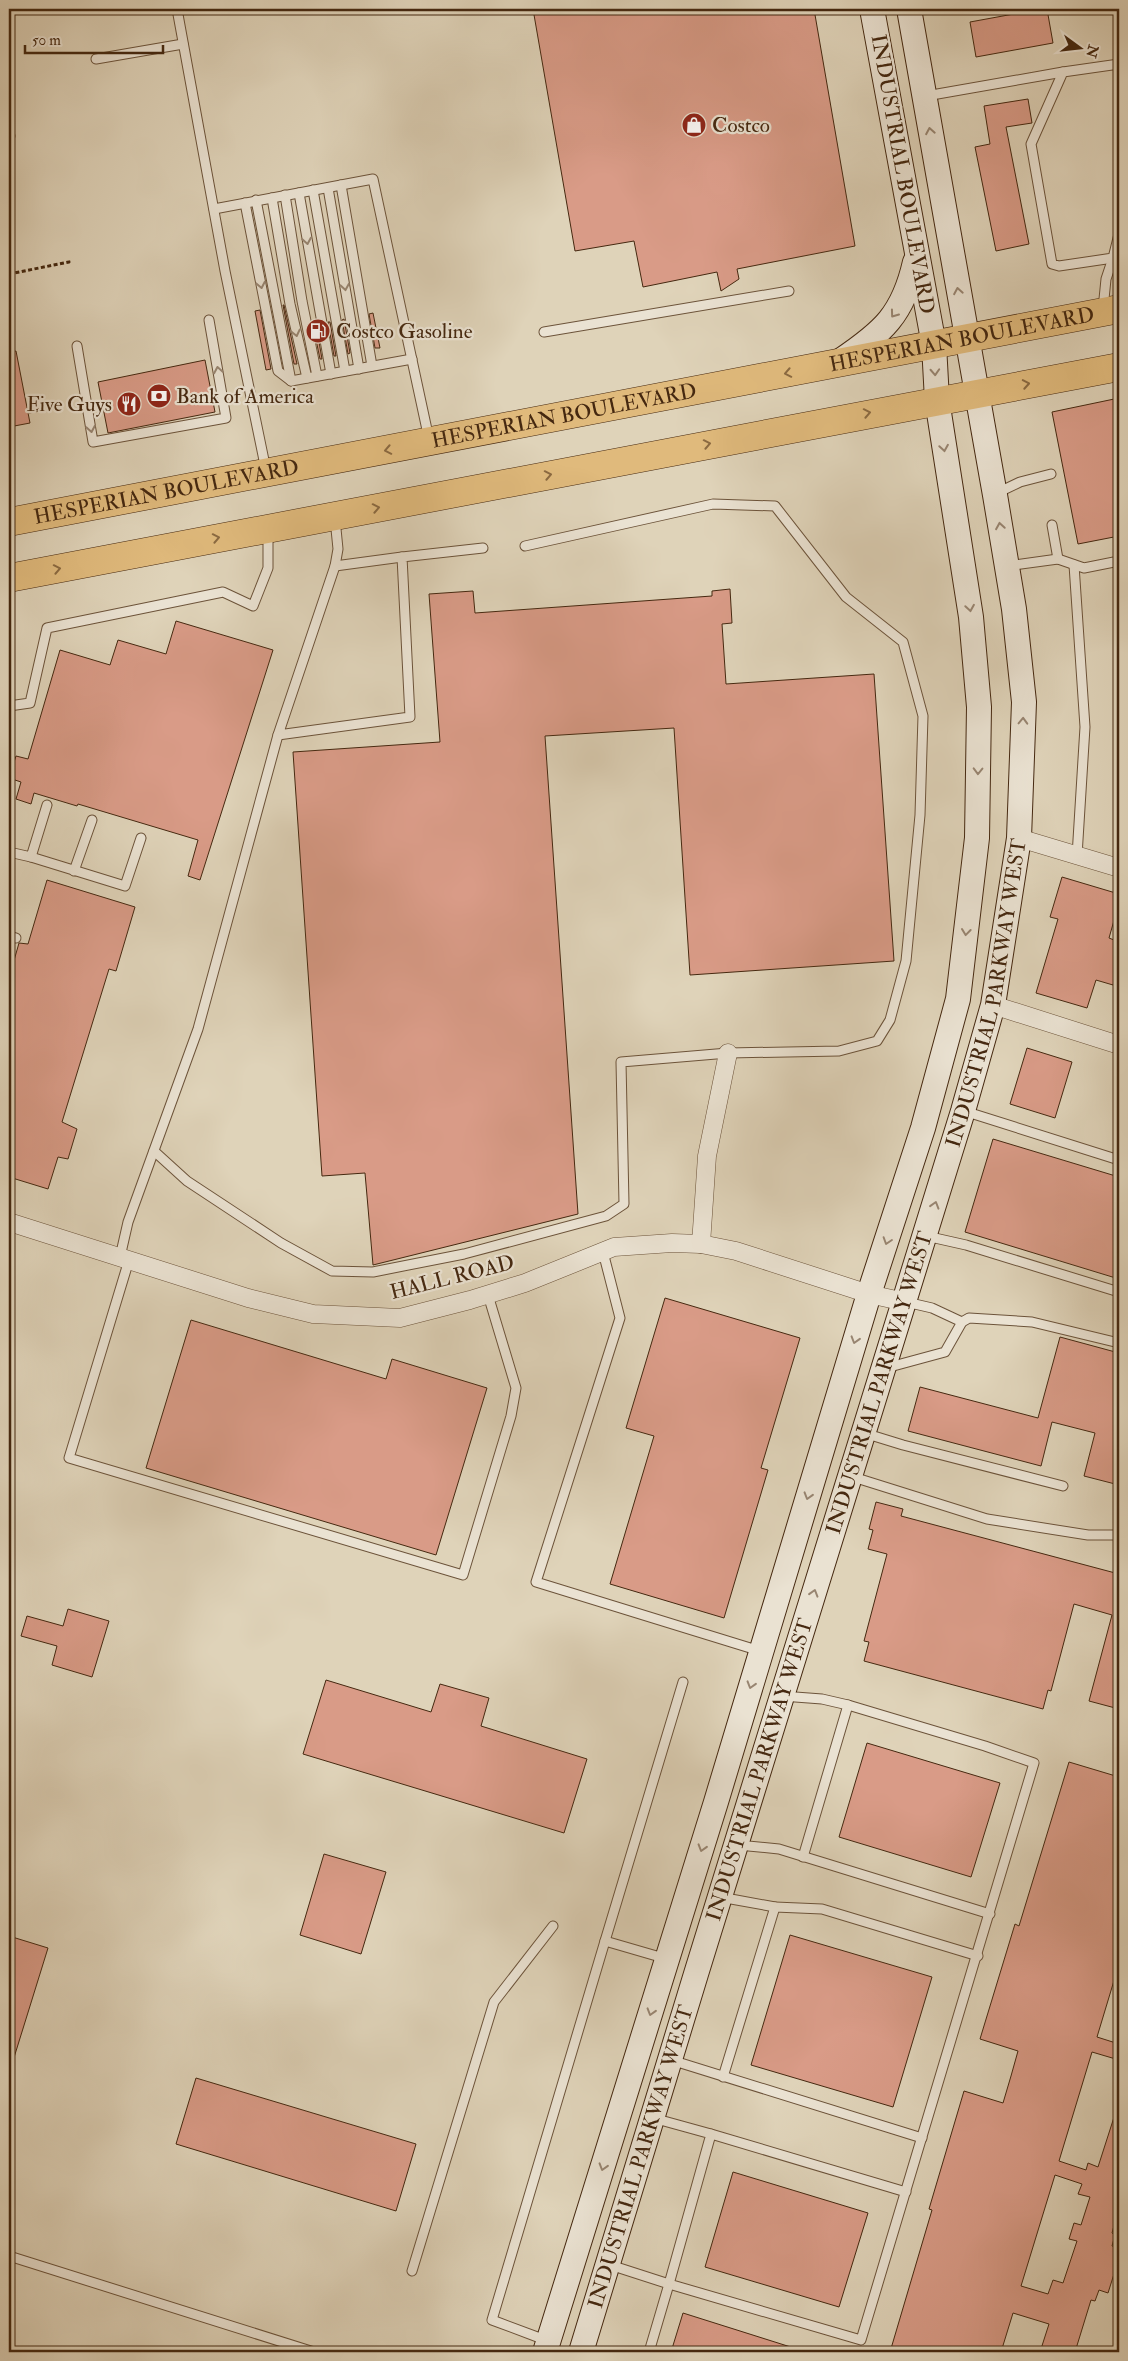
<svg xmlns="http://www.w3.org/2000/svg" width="1128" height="2361" viewBox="0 0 1128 2361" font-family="'IM FELL Double Pica',serif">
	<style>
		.building { fill: #d99b87; stroke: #452810; fill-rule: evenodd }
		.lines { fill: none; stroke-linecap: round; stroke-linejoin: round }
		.service-casing { stroke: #6c533a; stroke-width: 11 }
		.minor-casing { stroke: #6c533a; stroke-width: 19 }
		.secondary-casing { stroke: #452810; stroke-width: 26 }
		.primary-casing { stroke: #452810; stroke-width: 29 }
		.path { stroke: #452810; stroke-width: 3; stroke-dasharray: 4 2.5; stroke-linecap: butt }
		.service { stroke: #eae2d2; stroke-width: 9 }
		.minor { stroke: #eae2d2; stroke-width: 18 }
		.secondary { stroke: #eae2d2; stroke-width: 24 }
		.primary { stroke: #e0ba7c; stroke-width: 28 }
		.oneway { stroke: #988571 }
		.oneway2 { stroke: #8b6a41 }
		.labels { text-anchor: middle; stroke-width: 4.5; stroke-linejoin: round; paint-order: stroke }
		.poi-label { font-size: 21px; fill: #452810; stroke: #eae2d2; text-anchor: start }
		.street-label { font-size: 21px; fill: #452810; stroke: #eae2d2 }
	</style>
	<rect width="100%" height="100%" fill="#dfd3b9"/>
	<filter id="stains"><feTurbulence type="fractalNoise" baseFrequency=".004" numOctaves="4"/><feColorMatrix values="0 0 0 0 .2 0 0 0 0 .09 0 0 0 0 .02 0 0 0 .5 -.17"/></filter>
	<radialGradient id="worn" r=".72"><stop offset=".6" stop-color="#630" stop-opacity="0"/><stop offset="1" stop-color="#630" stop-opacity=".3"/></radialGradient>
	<g class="building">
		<path d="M 533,9 L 814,9 L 855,246 L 737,269 L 739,279 L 721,291 L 717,272 L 643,287 L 634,241 L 575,251 Z"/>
		<path d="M 1041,9 L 1047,9 L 1053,43 L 976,57 L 970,22 Z"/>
		<path d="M 1028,99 L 1032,123 L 1006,127 L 1029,244 L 996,251 L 975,147 L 990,144 L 984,106 Z"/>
		<path d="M 283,305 L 284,305 L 297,364 L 294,364 Z"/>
		<path d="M 260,310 L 271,369 L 266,370 L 255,311 Z"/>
		<path d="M 373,313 L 380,348 L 375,348 L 369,314 Z"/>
		<path d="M 344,319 L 350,353 L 348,354 L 342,320 Z"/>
		<path d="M 328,322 L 330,322 L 336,356 L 334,356 Z"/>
		<path d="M 313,325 L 316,325 L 322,359 L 320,359 Z"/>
		<path d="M 16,351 L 30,423 L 9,427 L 9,352 Z"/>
		<path d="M 205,360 L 215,412 L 108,433 L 98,382 Z"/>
		<path d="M 1119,398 L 1119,536 L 1078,544 L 1052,412 Z"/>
		<path d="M 730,589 L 732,623 L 722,624 L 726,684 L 874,674 L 894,961 L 690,975 L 674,728 L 545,736 L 578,1214 L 373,1265 L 365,1173 L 322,1176 L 293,752 L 440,742 L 429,594 L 473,591 L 475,613 L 712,596 L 712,591 Z"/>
		<path d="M 176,621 L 273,650 L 200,880 L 188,876 L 198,840 L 78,804 L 77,806 L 34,793 L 31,804 L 16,799 L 21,782 L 9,778 L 16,756 L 28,759 L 60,650 L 110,665 L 118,640 L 166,654 Z"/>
		<path d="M 1062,877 L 1119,894 L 1119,903 L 1109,938 L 1119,942 L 1119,965 L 1113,985 L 1096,980 L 1087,1008 L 1036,993 L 1058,919 L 1050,917 Z"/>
		<path d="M 47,880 L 135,907 L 116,971 L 109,969 L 62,1122 L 77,1129 L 68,1159 L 58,1157 L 48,1189 L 9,1177 L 9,978 L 19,943 L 28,944 Z"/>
		<path d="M 1027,1048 L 1072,1062 L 1055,1118 L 1010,1104 Z"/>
		<path d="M 993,1139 L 1119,1177 L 1119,1279 L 965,1232 Z"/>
		<path d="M 665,1298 L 800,1338 L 761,1468 L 768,1470 L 724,1618 L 610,1584 L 654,1436 L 626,1428 Z"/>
		<path d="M 191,1320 L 386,1379 L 392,1359 L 487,1388 L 436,1555 L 146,1468 Z"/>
		<path d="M 1060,1337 L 1119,1353 L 1119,1485 L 1084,1476 L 1095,1433 L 1052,1422 L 1041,1466 L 908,1431 L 920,1387 L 1038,1418 Z"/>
		<path d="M 876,1502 L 903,1509 L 901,1516 L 1119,1574 L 1119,1709 L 1089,1701 L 1112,1615 L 1074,1604 L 1051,1691 L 1048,1690 L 1043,1709 L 864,1661 L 869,1642 L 864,1641 L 887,1554 L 868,1549 L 873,1530 L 869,1529 Z"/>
		<path d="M 68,1609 L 109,1621 L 92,1677 L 52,1665 L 57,1646 L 21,1636 L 27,1616 L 63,1626 Z"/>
		<path d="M 326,1680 L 431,1712 L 440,1684 L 489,1698 L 481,1726 L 587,1759 L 564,1833 L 303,1754 Z"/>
		<path d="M 867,1743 L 1000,1783 L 971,1877 L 839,1837 Z"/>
		<path d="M 1069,1762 L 1119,1777 L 1119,1964 L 1097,2037 L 1119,2044 L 1119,2060 L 1092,2052 L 1059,2161 L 1086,2170 L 1088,2163 L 1098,2167 L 1116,2111 L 1119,2112 L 1119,2207 L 1112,2233 L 1115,2235 L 1112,2246 L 1119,2248 L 1119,2256 L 1114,2274 L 1108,2293 L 1099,2290 L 1095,2301 L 1091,2300 L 1075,2352 L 1040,2352 L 1049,2324 L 1013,2313 L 1001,2352 L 890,2352 L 932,2210 L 929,2209 L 964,2091 L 1003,2103 L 1011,2076 L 1018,2051 L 980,2039 L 1015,1924 L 1019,1926 ZM 1055,2175 L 1082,2184 L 1078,2194 L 1090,2197 L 1081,2225 L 1074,2223 L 1069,2239 L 1077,2241 L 1063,2283 L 1053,2280 L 1048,2294 L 1021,2286 Z"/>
		<path d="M 324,1854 L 386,1872 L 361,1954 L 300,1935 Z"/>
		<path d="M 790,1935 L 932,1977 L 893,2107 L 751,2065 Z"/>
		<path d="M 9,1936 L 48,1948 L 12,2064 L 9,2064 Z"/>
		<path d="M 196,2078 L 416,2144 L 396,2211 L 176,2144 Z"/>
		<path d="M 733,2172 L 868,2213 L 839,2307 L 705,2267 Z"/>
		<path d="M 683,2313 L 797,2349 L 797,2352 L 671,2352 Z"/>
	</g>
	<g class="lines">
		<defs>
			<g id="service">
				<path d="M 177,9 L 225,271 L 266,470"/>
				<path d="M 96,59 L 183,44"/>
				<path d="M 1119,64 L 1063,72 L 1031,144 L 1052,264 L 1059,266 L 1113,258 L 1119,234"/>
				<path d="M 926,96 L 1063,72"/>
				<path d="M 9,136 L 10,136"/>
				<path d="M 341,185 L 372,366"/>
				<path d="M 328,188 L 359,369"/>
				<path d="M 313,190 L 345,371"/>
				<path d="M 299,193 L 331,374"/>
				<path d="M 285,195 L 302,301 L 317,376"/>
				<path d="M 272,198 L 290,304 L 307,378"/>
				<path d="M 256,200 L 291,381"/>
				<path d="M 245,203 L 278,371 L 291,381 L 412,359"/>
				<path d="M 214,209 L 373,179 L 429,439"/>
				<path d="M 1103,309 L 1106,279 L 1113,258"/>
				<path d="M 544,332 L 789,291"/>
				<path d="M 77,346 L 93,442 L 226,418 L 209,320"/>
				<path d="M 997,493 L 1020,482 L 1051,474"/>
				<path d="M 335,519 L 338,549 L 335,566 L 278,735 L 410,717 L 402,557 L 483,548"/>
				<path d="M 1052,525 L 1058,559"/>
				<path d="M 1074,565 L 1085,727 L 1077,856"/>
				<path d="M 335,566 L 402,557"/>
				<path d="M 1007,566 L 1058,559 L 1084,568 L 1119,561"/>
				<path d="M 9,706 L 30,703 L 47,628 L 223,592 L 253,606 L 268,568 L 268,531"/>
				<path d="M 9,852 L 31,857 L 47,805"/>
				<path d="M 31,857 L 125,886 L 141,838"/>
				<path d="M 74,871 L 92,820"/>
				<path d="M 9,936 L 16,938"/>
				<path d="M 964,1111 L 1119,1160"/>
				<path d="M 154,1151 L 187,1181 L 281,1243 L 332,1271 L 373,1272 L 464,1254 L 606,1216 L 624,1204 L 621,1062 L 728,1053 L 839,1051 L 877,1041 L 890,1020 L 906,961 L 920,815 L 923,716 L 903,642 L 846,597 L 775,506 L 713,504 L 525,546"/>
				<path d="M 926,1236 L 966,1245 L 1119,1292"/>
				<path d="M 603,1252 L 620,1318 L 536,1582 L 760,1651"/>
				<path d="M 120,1257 L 128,1222 L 198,1029 L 278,735"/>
				<path d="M 129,1260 L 69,1458 L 463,1575 L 511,1416 L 516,1388 L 488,1295"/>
				<path d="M 906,1302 L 932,1308 L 962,1322"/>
				<path d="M 886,1368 L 945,1352 L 962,1322 L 969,1318 L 1032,1322 L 1119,1343"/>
				<path d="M 864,1433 L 903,1445 L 1063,1486"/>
				<path d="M 850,1476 L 987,1519 L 1088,1535 L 1119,1535"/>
				<path d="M 782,1696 L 822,1699 L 848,1705 L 803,1857"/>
				<path d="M 738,1845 L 779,1849 L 990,1914"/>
				<path d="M 720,1897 L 775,1907"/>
				<path d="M 605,1941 L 683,1682"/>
				<path d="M 671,2060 L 922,2138"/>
				<path d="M 723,2077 L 775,1907 L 822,1909 L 978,1956"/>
				<path d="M 653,2118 L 711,2134 L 669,2284 L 861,2340 L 1034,1763 L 985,1746 L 848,1705"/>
				<path d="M 711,2134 L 906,2192"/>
				<path d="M 9,2256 L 314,2352"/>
				<path d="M 607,2264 L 669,2284 L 649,2352"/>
				<path d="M 412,2271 L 494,2002 L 553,1926"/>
				<path d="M 548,2341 L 492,2320 L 605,1941 L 667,1959"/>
			</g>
			<g id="minor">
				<path d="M 1019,838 L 1119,868"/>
				<path d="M 993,1005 L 1119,1045"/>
				<path d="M 9,1222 L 248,1298 L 313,1314 L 400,1318 L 470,1300 L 525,1283 L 614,1247 L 672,1243 L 701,1244 L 736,1251 L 869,1294 L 905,1302"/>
				<path d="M 701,1244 L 707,1156 L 728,1053"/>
			</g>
			<g id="secondary">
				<path d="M 840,361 C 883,332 903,315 915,262"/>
				<path d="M 545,2352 L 716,1802 L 869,1294 L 923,1128 L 958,999 L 977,838 L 979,707 L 971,617 L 937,400 L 934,345 L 872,9"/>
				<path id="s1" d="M 581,2352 L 696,1974 L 963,1111 L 993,1005 L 1019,838 L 1024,702 L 1014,609 L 995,495 L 909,9"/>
			</g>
			<g id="primary">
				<path id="s2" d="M 9,522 L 1119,309"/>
				<path d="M 9,578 L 1119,367"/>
			</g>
		</defs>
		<use href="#service" class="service-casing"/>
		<use href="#minor" class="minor-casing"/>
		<use href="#secondary" class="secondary-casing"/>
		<use href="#primary" class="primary-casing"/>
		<g class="path">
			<path d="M 9,274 L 69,262 L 68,259"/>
			<path d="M 29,412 L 45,409"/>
		</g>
		<use href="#service" class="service"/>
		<use href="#minor" class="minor"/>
		<use href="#secondary" class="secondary"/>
		<use href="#primary" class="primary"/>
	</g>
	<defs><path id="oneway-chevron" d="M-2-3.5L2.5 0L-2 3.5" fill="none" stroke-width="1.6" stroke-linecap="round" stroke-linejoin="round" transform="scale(1.25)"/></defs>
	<g class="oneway">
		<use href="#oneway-chevron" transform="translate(930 131) rotate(-100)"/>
		<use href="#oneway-chevron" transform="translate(307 241) rotate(80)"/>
		<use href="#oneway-chevron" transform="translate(261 285) rotate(79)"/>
		<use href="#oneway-chevron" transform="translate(345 287) rotate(81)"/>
		<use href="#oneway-chevron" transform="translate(958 291) rotate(-100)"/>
		<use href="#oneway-chevron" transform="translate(894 314) rotate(126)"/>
		<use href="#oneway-chevron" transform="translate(296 333) rotate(77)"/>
		<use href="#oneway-chevron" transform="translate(218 370) rotate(-100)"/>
		<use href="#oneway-chevron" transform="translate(935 372) rotate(87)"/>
		<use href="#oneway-chevron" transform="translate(91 429) rotate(80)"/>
		<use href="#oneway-chevron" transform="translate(944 448) rotate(81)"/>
		<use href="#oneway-chevron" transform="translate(1000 526) rotate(-99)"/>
		<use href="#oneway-chevron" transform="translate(970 608) rotate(81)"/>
		<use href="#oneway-chevron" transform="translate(1023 721) rotate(-88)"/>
		<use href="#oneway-chevron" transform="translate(978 771) rotate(91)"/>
		<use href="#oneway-chevron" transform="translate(966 932) rotate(97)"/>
		<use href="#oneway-chevron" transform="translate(935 1205) rotate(-73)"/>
		<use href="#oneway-chevron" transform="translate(887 1241) rotate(108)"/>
		<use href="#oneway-chevron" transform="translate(855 1340) rotate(107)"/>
		<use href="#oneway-chevron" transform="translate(808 1496) rotate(107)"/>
		<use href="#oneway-chevron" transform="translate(814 1593) rotate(-73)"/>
		<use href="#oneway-chevron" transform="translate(751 1685) rotate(107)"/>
		<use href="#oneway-chevron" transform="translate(702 1848) rotate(107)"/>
		<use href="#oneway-chevron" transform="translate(651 2012) rotate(107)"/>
		<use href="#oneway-chevron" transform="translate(603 2167) rotate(107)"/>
	</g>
	<g class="oneway2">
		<use href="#oneway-chevron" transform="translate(788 373) rotate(169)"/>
		<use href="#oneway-chevron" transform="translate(1026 384) rotate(-10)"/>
		<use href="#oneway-chevron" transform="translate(867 413) rotate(-11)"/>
		<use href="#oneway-chevron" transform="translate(707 444) rotate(-11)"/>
		<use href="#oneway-chevron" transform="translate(388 450) rotate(169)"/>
		<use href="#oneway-chevron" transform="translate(548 475) rotate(-11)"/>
		<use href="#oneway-chevron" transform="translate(376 508) rotate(-11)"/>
		<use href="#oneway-chevron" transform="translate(216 538) rotate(-11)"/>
		<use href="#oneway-chevron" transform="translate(57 569) rotate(-11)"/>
	</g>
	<defs>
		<symbol id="shop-disc" viewBox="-11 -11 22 22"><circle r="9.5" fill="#8f2418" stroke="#eae2d2"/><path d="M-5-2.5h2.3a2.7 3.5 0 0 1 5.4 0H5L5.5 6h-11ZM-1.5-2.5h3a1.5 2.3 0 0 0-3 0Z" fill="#fff"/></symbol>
		<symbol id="fuel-disc" viewBox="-11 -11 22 22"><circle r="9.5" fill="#8f2418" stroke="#eae2d2"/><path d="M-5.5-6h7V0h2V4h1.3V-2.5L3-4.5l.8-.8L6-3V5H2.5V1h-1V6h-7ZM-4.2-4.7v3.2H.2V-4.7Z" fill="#fff"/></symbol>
		<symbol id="bank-disc" viewBox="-11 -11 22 22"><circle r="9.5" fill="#8f2418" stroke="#eae2d2"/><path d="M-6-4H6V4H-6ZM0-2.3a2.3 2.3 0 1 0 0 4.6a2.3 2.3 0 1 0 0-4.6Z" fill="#fff"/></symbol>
		<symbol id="restaurant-disc" viewBox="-11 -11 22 22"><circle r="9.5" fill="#8f2418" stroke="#eae2d2"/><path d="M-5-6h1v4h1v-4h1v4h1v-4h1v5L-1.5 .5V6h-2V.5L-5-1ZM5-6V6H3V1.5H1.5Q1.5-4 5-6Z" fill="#fff"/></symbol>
	</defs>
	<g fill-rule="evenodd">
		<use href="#shop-disc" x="680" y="111" width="28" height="28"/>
		<use href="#fuel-disc" x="304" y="317" width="28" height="28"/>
		<use href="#bank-disc" x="145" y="382" width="28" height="28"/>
		<use href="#restaurant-disc" x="115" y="390" width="28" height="28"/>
	</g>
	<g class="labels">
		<g class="poi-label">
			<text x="712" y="132">Costco</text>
			<text x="336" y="338">Costco Gasoline</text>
			<text x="176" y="403">Bank of America</text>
			<text x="112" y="411" text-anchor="end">Five Guys</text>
		</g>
		<g class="street-label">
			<text transform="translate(903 174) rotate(80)" y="7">INDUSTRIAL BOULEVARD</text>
			<text dy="7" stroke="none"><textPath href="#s2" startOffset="970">HESPERIAN BOULEVARD</textPath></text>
			<text dy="7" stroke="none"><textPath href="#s2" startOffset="565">HESPERIAN BOULEVARD</textPath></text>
			<text dy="7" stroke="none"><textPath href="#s2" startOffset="160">HESPERIAN BOULEVARD</textPath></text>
			<text dy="7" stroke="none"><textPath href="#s1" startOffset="1419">INDUSTRIAL PARKWAY WEST</textPath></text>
			<text transform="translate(452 1277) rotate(-14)" y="7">HALL ROAD</text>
			<text dy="7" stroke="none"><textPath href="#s1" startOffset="1014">INDUSTRIAL PARKWAY WEST</textPath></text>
			<text dy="7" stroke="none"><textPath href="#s1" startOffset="609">INDUSTRIAL PARKWAY WEST</textPath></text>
			<text dy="7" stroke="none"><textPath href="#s1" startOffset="204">INDUSTRIAL PARKWAY WEST</textPath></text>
		</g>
	</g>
	<rect width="1128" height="2361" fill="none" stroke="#dfd3b9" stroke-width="30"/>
	<rect x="10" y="10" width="1108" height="2341" fill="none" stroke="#452810" stroke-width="2.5"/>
	<rect x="15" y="15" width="1098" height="2331" fill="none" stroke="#452810"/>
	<g transform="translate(1080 48) rotate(105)" stroke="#eae2d2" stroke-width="4" paint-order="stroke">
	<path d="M0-4L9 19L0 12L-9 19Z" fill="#452810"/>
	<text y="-8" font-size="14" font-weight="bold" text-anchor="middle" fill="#452810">N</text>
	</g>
	<path d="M25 45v8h138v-8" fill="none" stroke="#452810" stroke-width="2.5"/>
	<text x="32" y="45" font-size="15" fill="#452810" stroke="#eae2d2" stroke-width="4" paint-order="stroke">50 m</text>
	<rect width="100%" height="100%" filter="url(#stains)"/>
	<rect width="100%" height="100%" fill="url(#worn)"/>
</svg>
